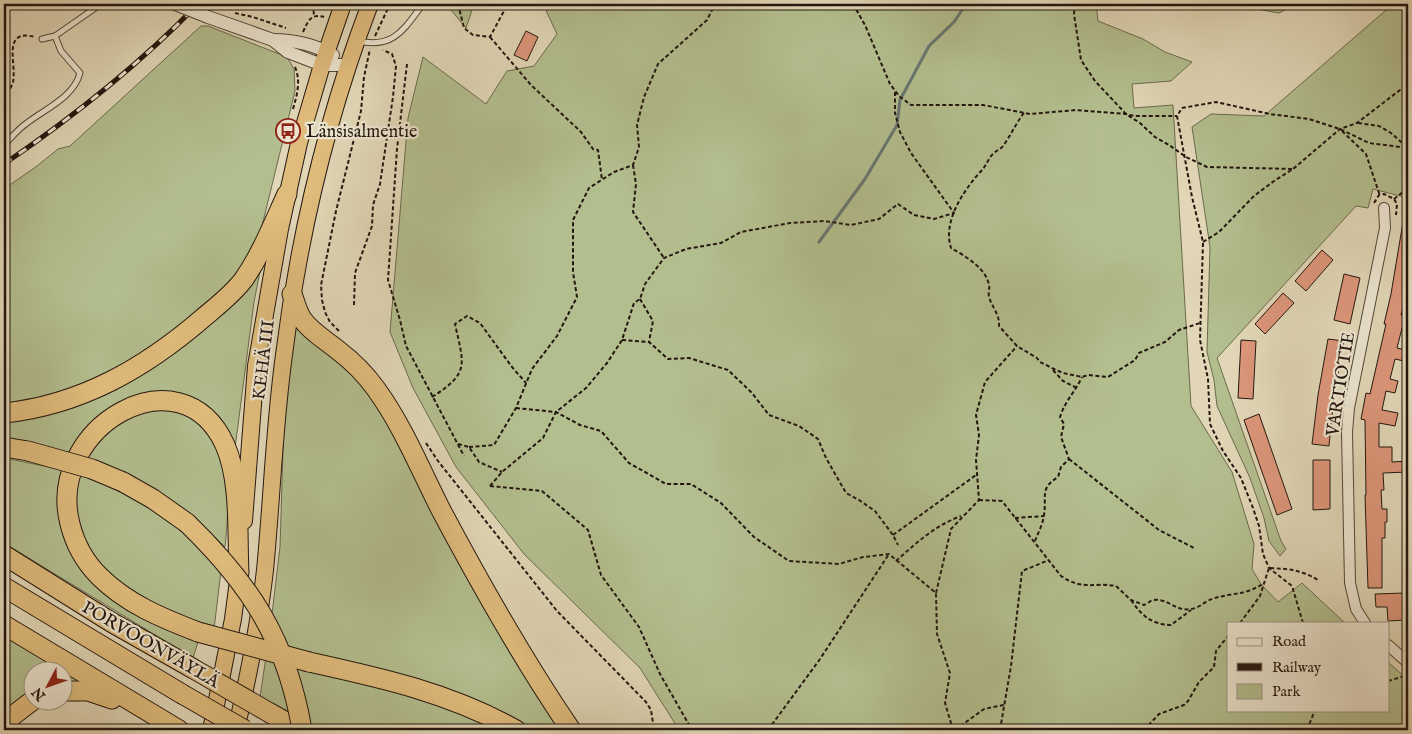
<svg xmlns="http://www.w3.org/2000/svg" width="1412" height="734" viewBox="0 0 1412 734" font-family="'IM FELL English',serif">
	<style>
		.green { fill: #b3be8e; stroke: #6b6a4e }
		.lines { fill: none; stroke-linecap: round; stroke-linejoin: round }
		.stream { stroke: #677772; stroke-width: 3 }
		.building { fill: #dd967a; stroke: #23160f }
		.service-casing { stroke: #524639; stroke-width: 7 }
		.minor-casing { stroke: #524639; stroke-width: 12 }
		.tertiary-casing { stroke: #524639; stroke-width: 14 }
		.trunk-casing { stroke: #23160f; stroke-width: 18 }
		.motorway-casing { stroke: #23160f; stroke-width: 21 }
		.path { stroke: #23160f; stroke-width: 2; stroke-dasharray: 4 2.5; stroke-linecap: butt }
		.service { stroke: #ece5d0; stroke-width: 5 }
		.minor { stroke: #ece5d0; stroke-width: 10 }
		.tertiary { stroke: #ece5d0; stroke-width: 12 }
		.trunk { stroke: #e0bc7c; stroke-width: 16 }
		.motorway { stroke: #e0bc7c; stroke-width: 19 }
		.rail-casing { stroke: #23160f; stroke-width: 5 }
		.rail { stroke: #ece5d0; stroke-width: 3; stroke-dasharray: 9; stroke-linecap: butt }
		.tertiary-bridge-casing { stroke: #524639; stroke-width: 14; stroke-linecap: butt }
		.motorway-bridge-casing { stroke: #23160f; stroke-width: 21; stroke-linecap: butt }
		.tertiary-bridge { stroke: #ece5d0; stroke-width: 12 }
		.motorway-bridge { stroke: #e0bc7c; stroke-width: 19 }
		.labels { text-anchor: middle; stroke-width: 4.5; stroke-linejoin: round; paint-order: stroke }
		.poi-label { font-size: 18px; fill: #23160f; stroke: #ece5d0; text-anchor: start }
		.street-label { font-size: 18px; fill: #23160f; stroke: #ece5d0 }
	</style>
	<rect width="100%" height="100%" fill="#e1d7b7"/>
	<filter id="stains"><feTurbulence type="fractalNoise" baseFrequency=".004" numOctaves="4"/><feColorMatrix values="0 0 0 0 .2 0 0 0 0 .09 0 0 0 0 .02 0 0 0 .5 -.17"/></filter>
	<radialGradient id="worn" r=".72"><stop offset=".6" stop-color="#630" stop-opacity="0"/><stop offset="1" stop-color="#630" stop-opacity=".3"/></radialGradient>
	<g class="green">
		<path d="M 446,4 L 474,4 L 466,28 Z"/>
		<path d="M 543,4 L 1096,4 L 1098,21 L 1143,39 L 1165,52 L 1192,62 L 1171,81 L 1132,84 L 1134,108 L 1173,105 L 1191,406 L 1232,472 L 1254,544 L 1252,569 L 1261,584 L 1278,602 L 1302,583 L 1345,623 L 1228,623 L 1228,710 L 1388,710 L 1388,662 L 1408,680 L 1408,730 L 679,730 L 640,668 L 524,554 L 456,467 L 413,388 L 390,332 L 408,118 L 423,57 L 486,104 L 507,71 L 534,66 L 557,34 Z"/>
		<path d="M 1254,4 L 1297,4 L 1279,13 L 1257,9 Z"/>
		<path d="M 1393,4 L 1408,4 L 1408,198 L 1373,189 L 1368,208 L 1356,206 L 1217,358 L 1281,541 L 1286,549 L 1280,556 L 1269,541 L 1264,518 L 1250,478 L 1217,406 L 1214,380 L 1207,352 L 1210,247 L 1192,127 L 1211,114 L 1264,116 Z"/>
		<path d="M 201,26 L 208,26 L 287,57 L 294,69 L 295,91 L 261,230 L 243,266 L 220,293 L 192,317 L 152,347 L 123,365 L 57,396 L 4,407 L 4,189 L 37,166 L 58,149 L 70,146 Z"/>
		<path d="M 263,256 L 254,302 L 234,456 L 229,442 L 164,395 L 72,454 L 4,439 L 4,419 L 108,387 Z"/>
		<path d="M 294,328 C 324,339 346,367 368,389 L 564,730 L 528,730 L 506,717 L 289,648 L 272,614 L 280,547 L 284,418 Z"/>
		<path d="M 174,409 C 182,414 193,418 201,425 C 233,454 229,508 225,547 L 198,521 L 85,457 L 94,442 L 136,413 Z"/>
		<path d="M 4,458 L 65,470 C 56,500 60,520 72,550 L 199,639 L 193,658 L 4,543 Z"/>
		<path d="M 77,474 C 119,489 163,511 196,543 C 205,551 213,561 221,571 L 214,629 L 156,608 L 104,571 L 88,552 L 75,518 Z"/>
		<path d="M 4,633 L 92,686 L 63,685 L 62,672 L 32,672 L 32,694 L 4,717 Z"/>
		<path d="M 266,657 L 444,702 L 504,730 L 319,730 L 260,697 Z"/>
	</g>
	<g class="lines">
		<path class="stream" d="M 819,242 L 865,179 L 897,125 L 900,100 L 929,46 L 954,22 L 966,4"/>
	</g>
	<g class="building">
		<path d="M 526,31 L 538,37 L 527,61 L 514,55 Z"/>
		<path d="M 1404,216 L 1408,216 L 1408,297 L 1406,297 L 1401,315 L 1408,317 L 1408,321 L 1406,329 L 1402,328 L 1397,348 L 1406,350 L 1404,361 L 1395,359 L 1390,379 L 1398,381 L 1395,393 L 1386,391 L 1382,410 L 1398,413 L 1395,426 L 1379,423 L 1379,447 L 1392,447 L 1392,462 L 1408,461 L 1408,472 L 1383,473 L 1384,490 L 1381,490 L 1382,509 L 1387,509 L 1387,522 L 1385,522 L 1385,538 L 1382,538 L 1382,588 L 1368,588 L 1365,495 L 1366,495 L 1365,420 L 1361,419 L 1366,393 L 1370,394 L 1386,324 L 1384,324 L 1391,294 Z"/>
		<path d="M 1322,250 L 1333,260 L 1306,291 L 1295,281 Z"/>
		<path d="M 1344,274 L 1360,278 L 1350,324 L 1334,320 Z"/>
		<path d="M 1283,293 L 1294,303 L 1265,334 L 1255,324 Z"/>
		<path d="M 1328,339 L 1344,341 L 1334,396 L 1329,446 L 1312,444 L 1318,395 Z"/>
		<path d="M 1241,340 L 1256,341 L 1253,399 L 1238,398 Z"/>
		<path d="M 1259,414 L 1292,509 L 1277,515 L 1244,420 Z"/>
		<path d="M 1313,460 L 1330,460 L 1330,509 L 1313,510 Z"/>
		<path d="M 1405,593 L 1406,620 L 1388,621 L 1387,607 L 1376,607 L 1375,594 Z"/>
	</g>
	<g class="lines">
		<defs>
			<g id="service">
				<path d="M 42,39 L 55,36 L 101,4"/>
				<path d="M 358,41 C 394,49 404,29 423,4"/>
				<path d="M 4,145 C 11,138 18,129 27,123 C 45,109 74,97 80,73 L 61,51 L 55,36"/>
			</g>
			<g id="minor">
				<path d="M 1365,623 L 1356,609 L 1350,583 L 1347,432 L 1349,408 L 1385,228 L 1384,208"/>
				<path d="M 1388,645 L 1408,663"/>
			</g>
			<g id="tertiary">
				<path d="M 208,17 L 273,40 L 288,52 L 322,65 L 348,65"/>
				<path d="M 273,40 C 294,40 315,45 333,55"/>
			</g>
			<g id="trunk">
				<path d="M 244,521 L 256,366 L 280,229 L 299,143 L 322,65 L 343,4"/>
				<path d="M 211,730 L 233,619 L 239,573"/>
				<path d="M 236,730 C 248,678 259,624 265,570 C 272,499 274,427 284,355 C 299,235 327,117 370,4"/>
			</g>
			<g id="motorway">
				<path d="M 292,294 C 295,302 297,311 302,319 C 311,332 327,341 339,351 C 352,361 366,375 376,389 C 403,426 421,471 442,512 C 482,587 523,660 571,730"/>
				<path d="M 4,413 C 81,405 145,368 203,318 C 217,306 233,294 244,279 C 262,253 274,222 287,194"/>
				<path d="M 4,447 L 28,451"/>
				<path d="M 123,482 L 153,499 L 187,523"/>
				<path d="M 4,555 L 111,622 L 192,668"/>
				<path d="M 4,587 L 182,694"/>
				<path d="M 4,625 L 179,730"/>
				<path d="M 198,632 C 162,618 127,604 99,576 C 85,562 75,544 70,524 C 45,427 181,348 225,445 C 241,481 237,534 239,573"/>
				<path d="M 309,662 C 382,678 450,693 516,730"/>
				<path d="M 62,691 L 88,691 L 112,699"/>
				<path d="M 270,713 L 300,730"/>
				<path d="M 4,727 L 11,717 L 32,701"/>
			</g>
		</defs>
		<use href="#service" class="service-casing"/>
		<use href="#minor" class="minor-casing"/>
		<use href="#tertiary" class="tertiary-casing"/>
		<use href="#trunk" class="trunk-casing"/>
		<use href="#motorway" class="motorway-casing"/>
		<g class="path">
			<path d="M 313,4 L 314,16"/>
			<path d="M 458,4 L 464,28 L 473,35 L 490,37 L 505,9"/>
			<path d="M 853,4 L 865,25 L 890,84 L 899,96 L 911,105 L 983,105 L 1030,114 L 1076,110 L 1126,114 L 1134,116 L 1177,116"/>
			<path d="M 1075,4 L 1074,14 L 1081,60 L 1095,81 L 1126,114 L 1140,123 L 1155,137 L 1169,145 L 1186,157 L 1207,167 L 1293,169"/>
			<path d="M 235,13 L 253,17 L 286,28"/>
			<path d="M 303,32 C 308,21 311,13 324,17"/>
			<path d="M 375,36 L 390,4"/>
			<path d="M 490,37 L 531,85 L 581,132 L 593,149 L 598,150 L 602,180"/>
			<path d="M 407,64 L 397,149 L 388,280 L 400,320 L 406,346 L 464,456"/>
			<path d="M 4,100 C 7,94 11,88 13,82 C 17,64 1,28 35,37"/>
			<path d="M 293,109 C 297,95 301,81 295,67"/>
			<path d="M 1024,113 C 1016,123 1011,135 1003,146 C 1001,149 997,150 994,153 C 989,157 987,164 983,169 C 965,188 942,221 951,248 C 965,256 986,268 989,285 C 990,289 988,293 989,297 C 992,307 1000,315 999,326 L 1017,346 L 1037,358 L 1040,362 L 1052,368 L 1063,373 L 1082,377 L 1088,375 L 1108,377 L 1135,360 L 1139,353 L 1165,342 L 1179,330 L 1200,323"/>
			<path d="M 1358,123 L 1379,126 L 1391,133 L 1408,148"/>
			<path d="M 1342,131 L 1366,154 L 1380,196"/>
			<path d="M 633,165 L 636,184 L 633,212 L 664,258"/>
			<path d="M 1394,199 L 1408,188"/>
			<path d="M 1374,203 L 1379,195 L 1384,194 L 1394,199 L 1397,204 L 1396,215"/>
			<path d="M 1203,242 L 1219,232 L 1254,196 L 1274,181 L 1293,169 L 1340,129 L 1357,123 L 1400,90 L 1408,81"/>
			<path d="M 640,299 L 653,321 L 649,342"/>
			<path d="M 354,305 L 355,273 L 372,226 L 373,205 L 380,184 L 393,97 L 396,66 L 392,54 L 383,50"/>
			<path d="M 339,331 L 330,322 L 325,312 L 322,300 L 321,285 L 336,211 L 361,111 L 364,77 L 370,49"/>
			<path d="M 622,340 L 649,342 L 668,359 L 689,358 L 728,370 L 752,393 L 769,415 L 799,426 L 818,439 L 826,458 L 846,493 L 859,500 L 875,511 L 893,535 L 898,545"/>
			<path d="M 1053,370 L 1063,381 L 1077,388"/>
			<path d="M 432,397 C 470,373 464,365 455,324 L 467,316 L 480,323 L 512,367 L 526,383"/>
			<path d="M 516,408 L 556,412 L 580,425 L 601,431 L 629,463 L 666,484 L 691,484 L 721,503 L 754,537 L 789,561 L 839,564 L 863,557 L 889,554 L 936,593 L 937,634 L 950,673 L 945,703 L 951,723 L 948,730"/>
			<path d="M 426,443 L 438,461 L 557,611 L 646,702 L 651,710 L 654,730"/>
			<path d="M 458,444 L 469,447 L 479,462 L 502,472"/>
			<path d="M 469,447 L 494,445 L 516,408 L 532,369 L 557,336 L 577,297 L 573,272 L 573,220 L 589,188 L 614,172 L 633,165 L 639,147 L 637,125 L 644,97 L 658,64 L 707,20 L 715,4"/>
			<path d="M 1069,459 L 1159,530 L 1194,548"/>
			<path d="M 490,486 L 502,472 L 543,438 L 556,412 L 586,388 L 607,363 L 622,340 L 634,303 L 640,299 L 645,284 L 664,258 L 686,249 L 721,243 L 741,232 L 790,223 L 824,221 L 851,225 L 879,219 L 898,204 L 914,215 L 934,219 L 954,213 L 911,153 L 900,132 L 895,113 L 895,90"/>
			<path d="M 490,486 L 542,491 L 588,530 L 601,575 L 639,627 L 660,674 L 692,730"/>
			<path d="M 979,500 L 1002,501 L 1061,576 C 1084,591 1093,582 1116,586 L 1131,600 L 1144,605 C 1147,604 1151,600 1154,600 C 1168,598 1176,612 1191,609 C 1200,608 1205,601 1212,599 C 1233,592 1245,596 1264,583"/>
			<path d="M 1015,518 L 1044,516"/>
			<path d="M 893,535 L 976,475"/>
			<path d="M 1035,541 C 1038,533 1043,524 1044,515 C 1047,496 1039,489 1058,477 L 1061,467 L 1069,459 L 1061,437 L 1064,424 L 1060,417 C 1065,401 1075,392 1082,377"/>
			<path d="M 896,561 C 916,543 936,525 961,516"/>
			<path d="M 1270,568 C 1290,569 1301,570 1318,580"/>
			<path d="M 936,593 L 951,529 L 979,500 L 976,460 L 979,435 L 976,415 L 985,382 L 1017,346"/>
			<path d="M 1131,600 C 1142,616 1151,624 1171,625 L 1191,610"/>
			<path d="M 1240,623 L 1260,596 L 1269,568"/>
			<path d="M 1303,623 L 1292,586 L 1269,568 L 1263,554 L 1259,526 L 1253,508 L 1241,478 L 1223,451 L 1210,424 L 1208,379 L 1200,340 L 1203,242 L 1192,197 L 1177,116 L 1182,108 L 1216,102 L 1270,114 L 1309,119 L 1340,129 L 1369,143 L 1408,148"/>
			<path d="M 1388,681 L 1408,675"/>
			<path d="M 768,730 L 820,659 L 889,554"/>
			<path d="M 955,730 L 984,709 L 1004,705"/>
			<path d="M 1000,730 L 1011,666 L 1022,571 L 1049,560"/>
			<path d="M 1144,730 L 1159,714 L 1184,705 L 1188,701 L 1199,682 L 1214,667 L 1216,651 L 1228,636"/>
			<path d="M 1307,730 L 1315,710"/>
		</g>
		<use href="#service" class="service"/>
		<use href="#minor" class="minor"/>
		<use href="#tertiary" class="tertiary"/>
		<use href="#trunk" class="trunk"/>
		<use href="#motorway" class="motorway"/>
		<defs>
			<path id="rail" d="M 4,164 C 73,117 140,64 198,4"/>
		</defs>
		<use href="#rail" class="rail-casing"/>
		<use href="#rail" class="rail"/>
		<defs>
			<path id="tertiary-bridge" d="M 175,4 L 208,17"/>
			<g id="motorway-bridge">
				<path d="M 28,451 L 92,469 L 123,482"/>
				<path d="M 187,523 C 251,585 287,641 302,730"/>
				<path d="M 198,632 L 309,662"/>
				<path d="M 192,668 L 270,713"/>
				<path d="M 182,694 L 245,730"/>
			</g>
		</defs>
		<use href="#tertiary-bridge" class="tertiary-bridge-casing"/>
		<use href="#motorway-bridge" class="motorway-bridge-casing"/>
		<use href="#tertiary-bridge" class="tertiary-bridge"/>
		<use href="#motorway-bridge" class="motorway-bridge"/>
	</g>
	<defs>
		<symbol id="bus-ring" viewBox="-11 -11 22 22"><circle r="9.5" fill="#ece5d0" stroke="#8f2418" stroke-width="1.5"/><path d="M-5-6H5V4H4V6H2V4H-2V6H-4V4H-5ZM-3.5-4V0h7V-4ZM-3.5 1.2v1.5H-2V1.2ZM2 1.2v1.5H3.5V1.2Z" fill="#8f2418"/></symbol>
	</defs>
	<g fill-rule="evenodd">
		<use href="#bus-ring" x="274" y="117" width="28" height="28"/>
	</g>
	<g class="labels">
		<g class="poi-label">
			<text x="306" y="137">Länsisalmentie</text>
		</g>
		<g class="street-label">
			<text transform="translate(263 360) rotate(-83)" y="6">KEHÄ III</text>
			<text transform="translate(1340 384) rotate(-81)" y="6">VARTIOTIE</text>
			<text transform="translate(151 644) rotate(30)" y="6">PORVOONVÄYLÄ</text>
		</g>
	</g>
	<rect width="1412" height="734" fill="none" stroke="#e1d7b7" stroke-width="20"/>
	<rect x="5" y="5" width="1402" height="724" fill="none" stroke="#23160f" stroke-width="2.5"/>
	<rect x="10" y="10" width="1392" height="714" fill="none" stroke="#23160f"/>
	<rect x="1227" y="622" width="162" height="90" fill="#ece5d0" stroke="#9c9283"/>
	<rect x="1237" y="638" width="25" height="8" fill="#ece5d0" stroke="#9c9283"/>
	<text x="1272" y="646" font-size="15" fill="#23160f">Road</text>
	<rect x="1237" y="663" width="25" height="8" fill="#23160f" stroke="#9c9283"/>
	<text x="1272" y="672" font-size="15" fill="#23160f">Railway</text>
	<rect x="1237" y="684" width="25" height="15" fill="#b3be8e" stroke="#9c9283"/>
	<text x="1272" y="696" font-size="15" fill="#23160f">Park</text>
	<g transform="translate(48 686) rotate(229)"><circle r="24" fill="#ece5d0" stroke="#9c9283"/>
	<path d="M0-4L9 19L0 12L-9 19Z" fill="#8f2418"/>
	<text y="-8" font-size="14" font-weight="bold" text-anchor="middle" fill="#23160f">N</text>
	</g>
	<rect width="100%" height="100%" filter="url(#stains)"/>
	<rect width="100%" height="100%" fill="url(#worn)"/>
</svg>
